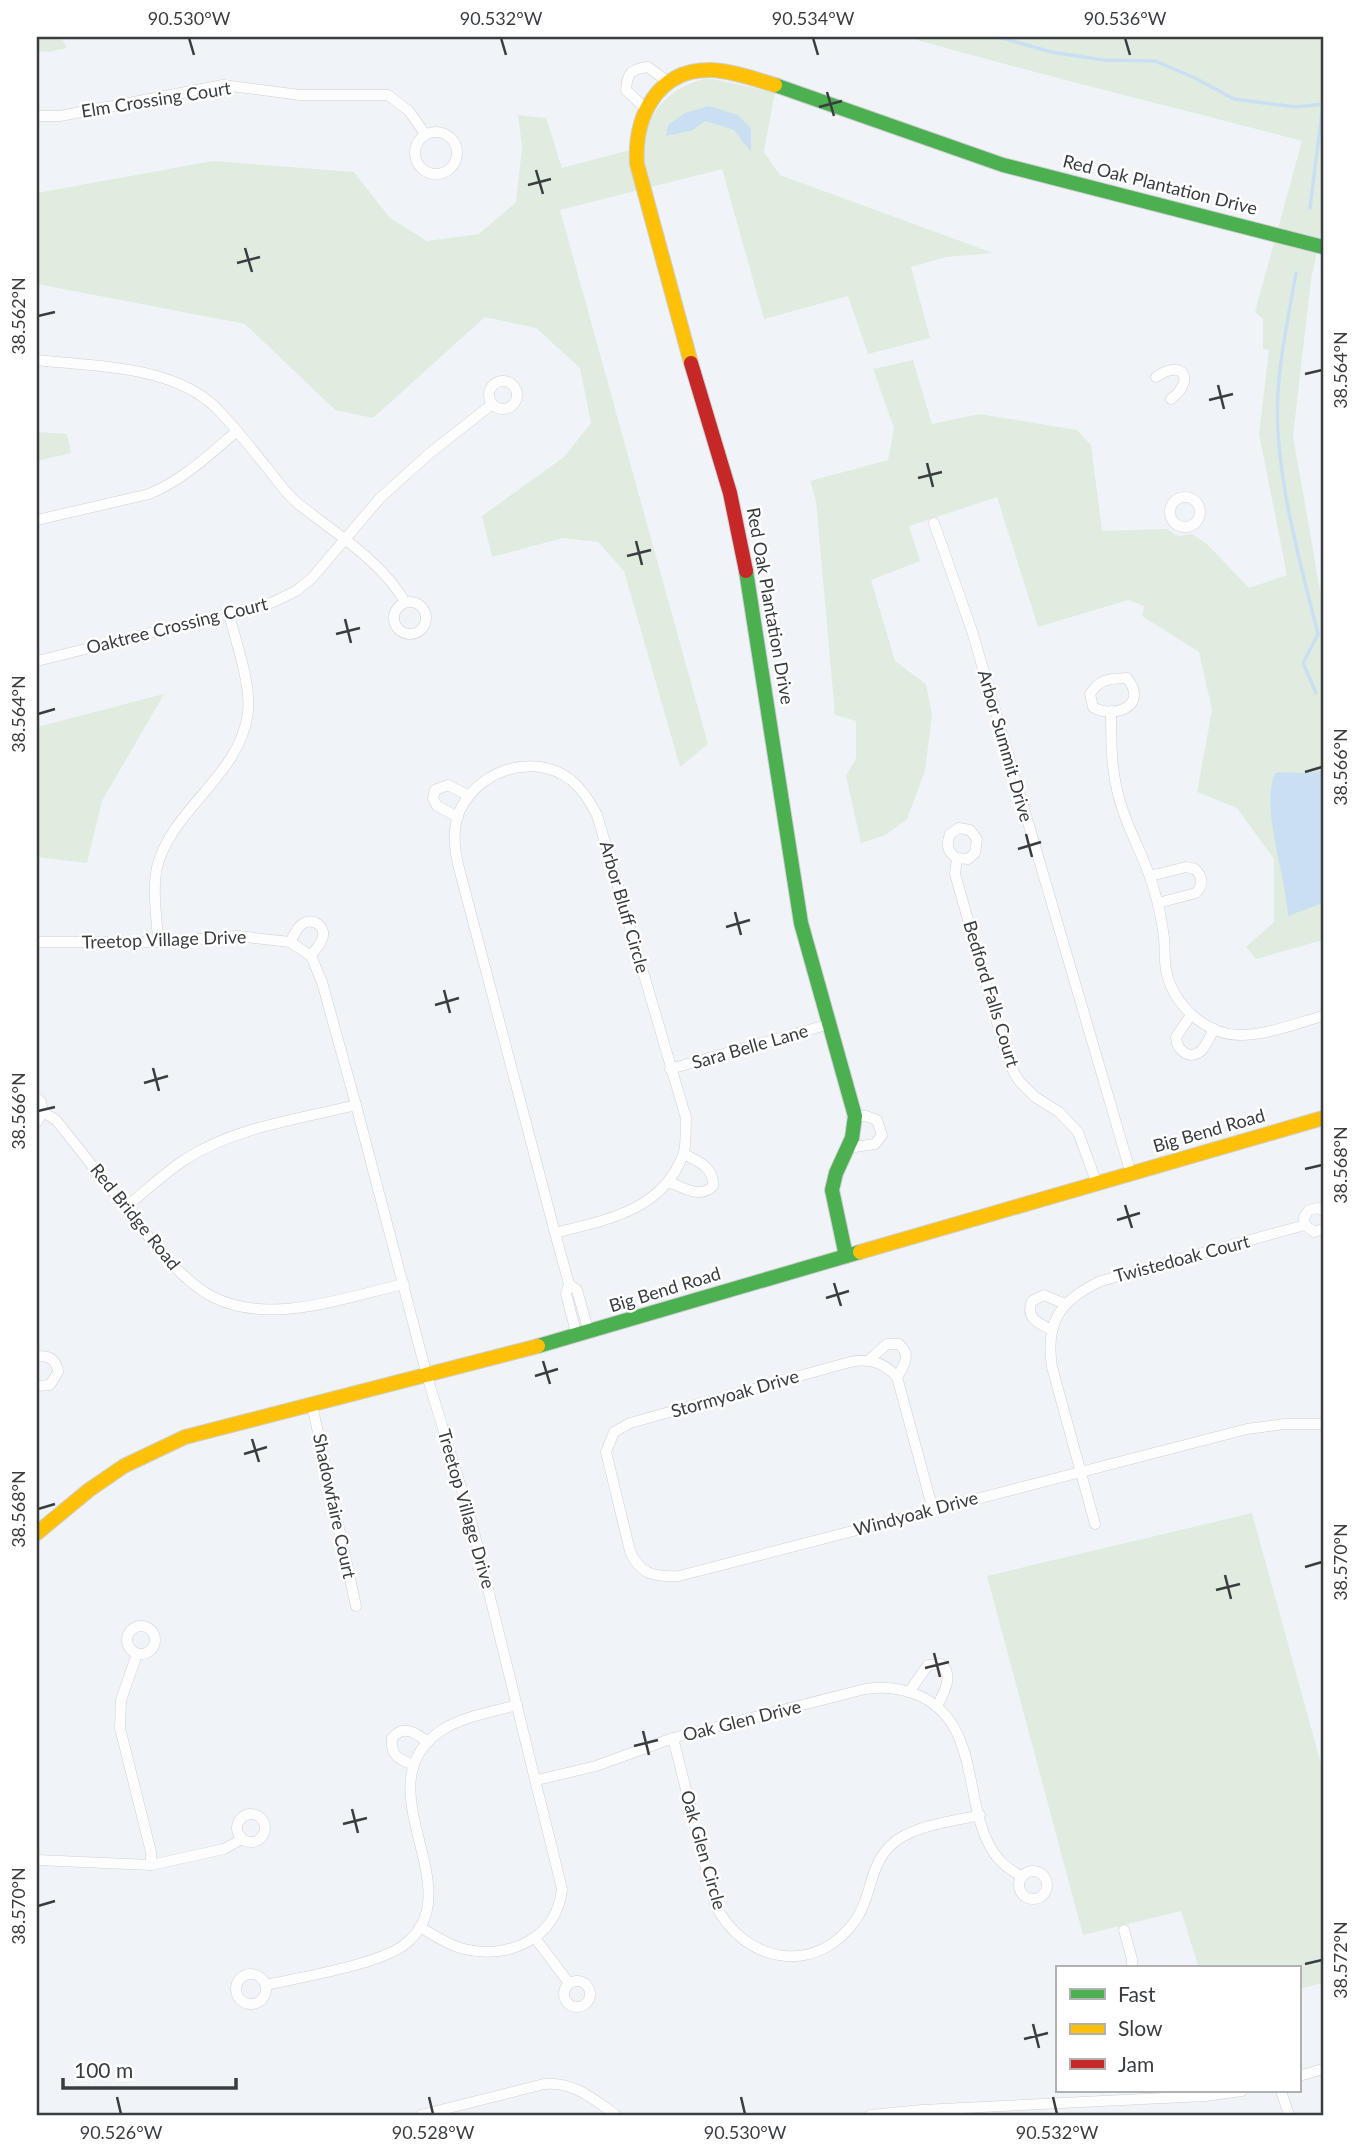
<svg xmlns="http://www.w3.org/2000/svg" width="1360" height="2152" viewBox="0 0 1360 2152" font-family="Lato,sans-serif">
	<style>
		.green { fill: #e1ece0 }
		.water { fill: #cadff2 }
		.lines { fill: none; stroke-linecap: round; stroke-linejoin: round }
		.stream { stroke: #cadff2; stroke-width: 3.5 }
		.street-casing { stroke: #cdd0d4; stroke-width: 11 }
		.fast-casing { stroke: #cdd0d4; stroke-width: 16 }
		.slow-casing { stroke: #cdd0d4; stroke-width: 16 }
		.jam-casing { stroke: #cdd0d4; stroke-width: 16 }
		.street { stroke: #fdfdfe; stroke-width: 10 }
		.fast { stroke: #4caf50; stroke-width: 14 }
		.slow { stroke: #ffc107; stroke-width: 14 }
		.jam { stroke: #c62828; stroke-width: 14 }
		.ticks { fill: none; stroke: #3a3d40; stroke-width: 2.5 }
		.labels { text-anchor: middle; stroke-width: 5; stroke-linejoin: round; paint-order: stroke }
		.street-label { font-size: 18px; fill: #3a3d40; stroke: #fff }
		.neatline { fill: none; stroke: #3a3d40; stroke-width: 2.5 }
		.ticks-label { font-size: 18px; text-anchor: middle; fill: #3a3d40 }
	</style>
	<rect width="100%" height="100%" fill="#f0f4f8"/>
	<g class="green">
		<path d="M 37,37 L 61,37 L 67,48 L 49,52 L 37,51 Z"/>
		<path d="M 906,37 L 1323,37 L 1323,223 L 1311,280 L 1293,436 L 1323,607 L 1323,940 L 1256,959 L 1246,947 L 1274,922 L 1274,859 L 1237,808 L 1197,792 L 1212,710 L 1199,652 L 1142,616 L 1144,606 L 1128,600 L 1038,627 L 997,497 L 909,526 L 920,561 L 871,580 L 895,661 L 926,684 L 932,715 L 925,771 L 907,819 L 886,835 L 861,843 L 846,776 L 856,758 L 856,721 L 835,715 L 816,501 L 810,481 L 888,460 L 894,428 L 873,369 L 913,360 L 932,424 L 979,414 L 1077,430 L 1091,445 L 1102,531 L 1167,529 L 1178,536 L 1192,534 L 1207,544 L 1249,588 L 1287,575 L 1259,434 L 1269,350 L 1263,349 L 1263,319 L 1255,312 L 1302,141 C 1170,106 1037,74 906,37 Z"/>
		<path d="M 707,78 L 775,92 L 764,152 L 780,175 L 993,253 L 946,257 L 911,267 L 930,338 L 868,354 L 848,296 L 764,319 L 722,169 L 560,210 L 708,744 L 680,767 L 624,571 L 598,542 L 563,538 L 492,557 L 482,516 L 564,457 L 591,423 L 580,368 L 536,328 L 485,317 L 373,418 L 335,410 L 245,324 L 37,284 L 37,193 L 213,161 L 354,172 L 390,218 L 427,241 L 479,234 L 516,202 L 522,147 L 518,115 L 546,118 L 562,168 L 641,147 C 651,108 667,89 707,78 Z"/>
		<path d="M 37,432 L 67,434 L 71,453 L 37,461 Z"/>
		<path d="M 164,694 L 102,801 L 87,863 L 37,857 L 37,727 Z"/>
		<path d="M 1252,1513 L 1323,1771 L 1323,1983 L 1299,1989 L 1299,1968 L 1199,1968 L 1181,1911 L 1083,1935 L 987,1576 Z"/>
	</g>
	<g class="water">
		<path d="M 709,106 L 738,115 L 751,128 L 751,152 L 734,130 L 705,121 L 693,130 L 666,136 L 668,125 L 685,113 Z"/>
		<path d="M 1323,770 L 1323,903 L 1288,916 C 1286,875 1260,809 1275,773 C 1293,771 1305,776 1323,770 Z"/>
	</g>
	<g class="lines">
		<g class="stream">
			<path d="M 999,37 L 1051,52 L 1103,60 L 1155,61 L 1195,78 L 1234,99 L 1296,107 L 1323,104 L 1310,208"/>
			<path d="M 1296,273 C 1290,309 1282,344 1279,380 C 1270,457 1299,559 1318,634 L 1303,663 L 1316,693"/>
		</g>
		<defs>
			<g id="street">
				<path d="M 645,108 L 626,90 C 627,73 631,69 648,67 L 668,82"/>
				<path d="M 37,116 L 60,116 L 223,85 L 300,95 L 388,95 L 409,111 L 425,134"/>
				<circle cx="436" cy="153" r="21"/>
				<path d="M 37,360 C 96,367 179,365 221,413 C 238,431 253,451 269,470 C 277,481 286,493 296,502 C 332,531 382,561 405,602"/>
				<path d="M 1156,377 C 1183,358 1196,380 1171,399"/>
				<circle cx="503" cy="395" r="14"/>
				<circle cx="1185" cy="512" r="15"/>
				<path d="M 37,520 L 149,494 C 183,480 209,455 237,431"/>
				<path d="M 934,523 L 972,631 L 1131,1174"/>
				<circle cx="410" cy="618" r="16"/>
				<path d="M 37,661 L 271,603 L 296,591 L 312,578 L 380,498 L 430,453 L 491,405"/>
				<path d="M 1127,678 C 1150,707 1112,719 1093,707 L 1090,694 C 1101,678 1109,679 1127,678 Z"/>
				<path d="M 1111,711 C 1111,741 1111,772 1120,801 C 1128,831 1144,856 1153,886 C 1158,903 1162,920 1164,938 C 1165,948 1164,959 1166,970 C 1172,1003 1205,1035 1240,1035 C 1268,1035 1297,1023 1323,1016"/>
				<path d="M 458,817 L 437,806 L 433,798 L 435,790 L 448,785 L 469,796"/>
				<path d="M 957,858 C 947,852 946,845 950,834 L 959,828 L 970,830 L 977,839 L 975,853 L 968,859 L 957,858 L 955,874 L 1004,1047 L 1014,1073 L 1020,1082 L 1035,1097 L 1059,1112 L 1078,1132 L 1097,1184"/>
				<path d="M 1150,876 L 1186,867 L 1195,869 C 1203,877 1203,885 1196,893 L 1158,903"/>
				<path d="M 37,942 L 158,942 L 237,936 L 290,942 L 311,956 L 322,982 L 356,1105 L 427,1376 L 472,1524 L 562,1889 C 557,1938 509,1960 464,1949 C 448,1945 434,1935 420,1927"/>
				<path d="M 158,942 C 157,918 152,891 157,867 C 172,808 241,775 248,712 C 251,683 236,643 229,614"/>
				<path d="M 290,942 C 294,936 297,926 304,923 C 313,918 325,926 323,936 C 322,943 314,951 311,956"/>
				<path d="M 1191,1015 L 1176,1037 C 1177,1050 1189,1061 1201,1051 C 1207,1045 1210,1036 1214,1029"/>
				<path d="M 670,1069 L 830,1024"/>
				<path d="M 37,1098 L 41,1102 L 43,1112 L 37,1122"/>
				<path d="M 43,1112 L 56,1120 L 160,1251 C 175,1268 193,1287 213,1297 C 270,1326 346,1297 404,1284"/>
				<path d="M 848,1148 L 875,1144 L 882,1135 L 877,1120 L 866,1116 L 855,1116"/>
				<path d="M 669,1182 C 684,1188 700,1199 713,1186 C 714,1167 699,1162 684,1154"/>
				<path d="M 126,1207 C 146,1191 165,1172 186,1159 C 235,1127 300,1119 356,1105"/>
				<path d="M 1305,1225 L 1304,1217 L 1309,1210 L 1318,1208 L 1323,1211"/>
				<path d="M 1305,1225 L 1314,1232 L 1323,1229"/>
				<path d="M 555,1233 C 606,1220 662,1211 683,1155 C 687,1145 685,1129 686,1118 L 597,815 C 590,801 583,790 571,780 C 532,750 472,772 457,818 C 452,836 455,854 460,872 L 555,1233 L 569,1284 L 566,1294 L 577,1336"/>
				<path d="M 569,1284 L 577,1290 L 589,1333"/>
				<path d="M 1052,1330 C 1038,1323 1025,1318 1032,1301 L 1044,1295 L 1065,1304"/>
				<path d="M 37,1357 C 49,1354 57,1361 58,1372 L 50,1385 L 37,1386"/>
				<path d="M 869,1360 L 887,1344 L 899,1344 C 912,1355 904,1366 897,1377"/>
				<path d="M 312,1405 L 356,1606"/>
				<path d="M 933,1510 L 897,1377 C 884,1362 869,1358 850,1362 L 630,1423 L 614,1432 L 606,1452 L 630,1551 C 640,1575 655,1577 679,1576 L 1247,1429 L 1285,1424 L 1323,1424"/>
				<path d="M 1095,1524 L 1052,1367 C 1045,1322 1060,1300 1101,1281 L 1305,1225"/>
				<circle cx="141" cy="1640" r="14"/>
				<path d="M 137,1654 L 121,1700 L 120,1728 L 151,1852 L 151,1865"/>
				<path d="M 909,1692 L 928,1665 L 941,1664 C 955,1676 943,1693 937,1707"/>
				<path d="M 673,1738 L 715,1904 C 744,1964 818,1977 857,1918 C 872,1895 869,1867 890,1846 C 911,1825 952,1822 980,1815"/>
				<path d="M 414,1765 C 399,1760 390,1755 392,1738 C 404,1724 416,1733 428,1742"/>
				<path d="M 537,1780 L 596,1766 L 673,1738 L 865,1689 C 885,1686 903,1688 922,1697 C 982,1727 962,1806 994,1853 C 1001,1864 1011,1870 1022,1877"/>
				<circle cx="251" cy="1828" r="14"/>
				<path d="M 37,1860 L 151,1865 L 224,1849 L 242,1839"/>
				<circle cx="1033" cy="1885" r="14"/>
				<path d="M 1124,1930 L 1132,1959 L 1132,1968"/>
				<path d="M 535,1938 L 569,1983"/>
				<circle cx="251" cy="1989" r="15"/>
				<circle cx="577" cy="1994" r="13"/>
				<path d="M 266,1985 C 301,1977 377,1965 404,1945 C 476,1891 358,1785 442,1730 C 464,1716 492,1712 517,1705"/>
				<path d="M 1299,2076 L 1323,2069"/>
				<path d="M 1281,2091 L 1289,2115"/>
				<path d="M 421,2115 L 544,2084 C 573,2081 593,2099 616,2115"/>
				<path d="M 870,2115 L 922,2110 L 1205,2096 L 1242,2091"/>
			</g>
			<g id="fast">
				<path d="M 775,85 L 1003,165 L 1323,247"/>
				<path d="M 746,571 L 801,923 L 855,1116 L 852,1138 L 836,1173 L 832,1190 L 846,1256"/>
				<path d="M 538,1346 L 860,1252"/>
			</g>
			<g id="slow">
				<path d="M 691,363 L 637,164 C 634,117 657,69 711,70 C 733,71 754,79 775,85"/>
				<path d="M 860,1252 L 1323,1118"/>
				<path d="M 37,1533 L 89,1490 L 124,1466 L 185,1437 L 538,1346"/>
			</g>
			<path id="jam" d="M 691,363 L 730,493 L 746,571"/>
		</defs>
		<use href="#street" class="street-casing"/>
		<use href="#fast" class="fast-casing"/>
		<use href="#slow" class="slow-casing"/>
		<use href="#jam" class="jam-casing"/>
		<use href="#street" class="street"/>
		<use href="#fast" class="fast"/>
		<use href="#slow" class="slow"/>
		<use href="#jam" class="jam"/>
	</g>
	<path class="ticks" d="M 189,38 L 194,55M 501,38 L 506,55M 813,38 L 818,55M 1125,38 L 1130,55M 827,92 L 834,116M 819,107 L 842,101M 536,170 L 543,194M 528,185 L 551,179M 245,248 L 252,272M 237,263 L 260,257M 38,316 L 55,312M 1305,374 L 1322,370M 1218,385 L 1224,409M 1209,400 L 1233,394M 927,463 L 933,487M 918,478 L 942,472M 636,541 L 642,565M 627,556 L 651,550M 345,619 L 351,643M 336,634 L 360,628M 38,714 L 55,709M 1305,772 L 1322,767M 1026,834 L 1032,857M 1018,849 L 1041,842M 735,912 L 741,935M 726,927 L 750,920M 444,990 L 450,1013M 435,1005 L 459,998M 153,1068 L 159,1091M 144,1083 L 168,1076M 38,1111 L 55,1107M 1305,1169 L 1322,1165M 1125,1205 L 1132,1228M 1117,1220 L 1140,1213M 834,1283 L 841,1306M 826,1298 L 849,1291M 543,1361 L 550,1384M 535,1376 L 558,1369M 252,1439 L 259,1462M 244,1454 L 267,1447M 38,1509 L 55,1504M 1305,1567 L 1322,1562M 1225,1575 L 1231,1599M 1216,1590 L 1240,1584M 934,1653 L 940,1677M 925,1668 L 949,1662M 643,1731 L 649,1755M 634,1746 L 658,1740M 352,1809 L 358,1833M 343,1824 L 367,1818M 38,1906 L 55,1901M 1305,1964 L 1322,1960M 1033,2024 L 1039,2048M 1024,2039 L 1048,2033M 117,2097 L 121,2114M 429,2097 L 433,2114M 741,2097 L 745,2114M 1053,2097 L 1057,2114"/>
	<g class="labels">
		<g class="street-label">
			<text transform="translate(156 100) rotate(-9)" y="6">Elm Crossing Court</text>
			<text transform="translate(1160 185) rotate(14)" y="6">Red Oak Plantation Drive</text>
			<text transform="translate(770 606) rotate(80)" y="6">Red Oak Plantation Drive</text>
			<text transform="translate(177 626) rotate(-14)" y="6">Oaktree Crossing Court</text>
			<text transform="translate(1005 746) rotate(74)" y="6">Arbor Summit Drive</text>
			<text transform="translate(624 907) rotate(74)" y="6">Arbor Bluff Circle</text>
			<text transform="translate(164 940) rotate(-2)" y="6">Treetop Village Drive</text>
			<text transform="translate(991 994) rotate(73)" y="6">Bedford Falls Court</text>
			<text transform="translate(750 1047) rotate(-16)" y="6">Sara Belle Lane</text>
			<text transform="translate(1209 1131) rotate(-16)" y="6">Big Bend Road</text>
			<text transform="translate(135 1217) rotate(51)" y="6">Red Bridge Road</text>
			<text transform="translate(1182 1259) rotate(-15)" y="6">Twistedoak Court</text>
			<text transform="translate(665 1290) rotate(-17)" y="6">Big Bend Road</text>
			<text transform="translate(735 1394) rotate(-16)" y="6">Stormyoak Drive</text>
			<text transform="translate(334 1506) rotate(78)" y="6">Shadowfaire Court</text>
			<text transform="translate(466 1509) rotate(74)" y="6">Treetop Village Drive</text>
			<text transform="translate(916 1514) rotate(-15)" y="6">Windyoak Drive</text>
			<text transform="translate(742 1721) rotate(-14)" y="6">Oak Glen Drive</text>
			<text transform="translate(703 1850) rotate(74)" y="6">Oak Glen Circle</text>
		</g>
	</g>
	<rect width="1360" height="2152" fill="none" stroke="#ffffff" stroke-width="77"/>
	<rect x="1056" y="1966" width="245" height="126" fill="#ffffff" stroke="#b0b1b3" stroke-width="2"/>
	<rect x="1070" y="1989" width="35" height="10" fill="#4caf50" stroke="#b0b1b3" stroke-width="2"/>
	<text x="1118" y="2002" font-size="21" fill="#3a3d40">Fast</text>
	<rect x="1070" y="2024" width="35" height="10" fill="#ffc107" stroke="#b0b1b3" stroke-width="2"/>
	<text x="1118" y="2036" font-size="21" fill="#3a3d40">Slow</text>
	<rect x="1070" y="2059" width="35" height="10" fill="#c62828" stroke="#b0b1b3" stroke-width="2"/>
	<text x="1118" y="2072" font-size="21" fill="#3a3d40">Jam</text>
	<path d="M63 2078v10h173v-10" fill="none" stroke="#3a3d40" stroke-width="3.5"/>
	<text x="74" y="2078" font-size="21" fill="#3a3d40" stroke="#ffffff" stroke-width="5" paint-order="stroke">100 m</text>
	<rect x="38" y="38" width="1284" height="2076" class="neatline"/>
	<g class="ticks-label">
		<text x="189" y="25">90.530°W</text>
		<text x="501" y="25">90.532°W</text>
		<text x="813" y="25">90.534°W</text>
		<text x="1125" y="25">90.536°W</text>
		<text transform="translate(19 316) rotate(-90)" y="6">38.562°N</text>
		<text transform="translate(1341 370) rotate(-90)" y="6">38.564°N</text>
		<text transform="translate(19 714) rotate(-90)" y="6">38.564°N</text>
		<text transform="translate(1341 767) rotate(-90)" y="6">38.566°N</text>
		<text transform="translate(19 1111) rotate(-90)" y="6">38.566°N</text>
		<text transform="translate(1341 1165) rotate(-90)" y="6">38.568°N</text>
		<text transform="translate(19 1509) rotate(-90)" y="6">38.568°N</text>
		<text transform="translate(1341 1562) rotate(-90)" y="6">38.570°N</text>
		<text transform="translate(19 1906) rotate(-90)" y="6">38.570°N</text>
		<text transform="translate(1341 1960) rotate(-90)" y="6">38.572°N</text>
		<text x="121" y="2139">90.526°W</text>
		<text x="433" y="2139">90.528°W</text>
		<text x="745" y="2139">90.530°W</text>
		<text x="1057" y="2139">90.532°W</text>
	</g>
</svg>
